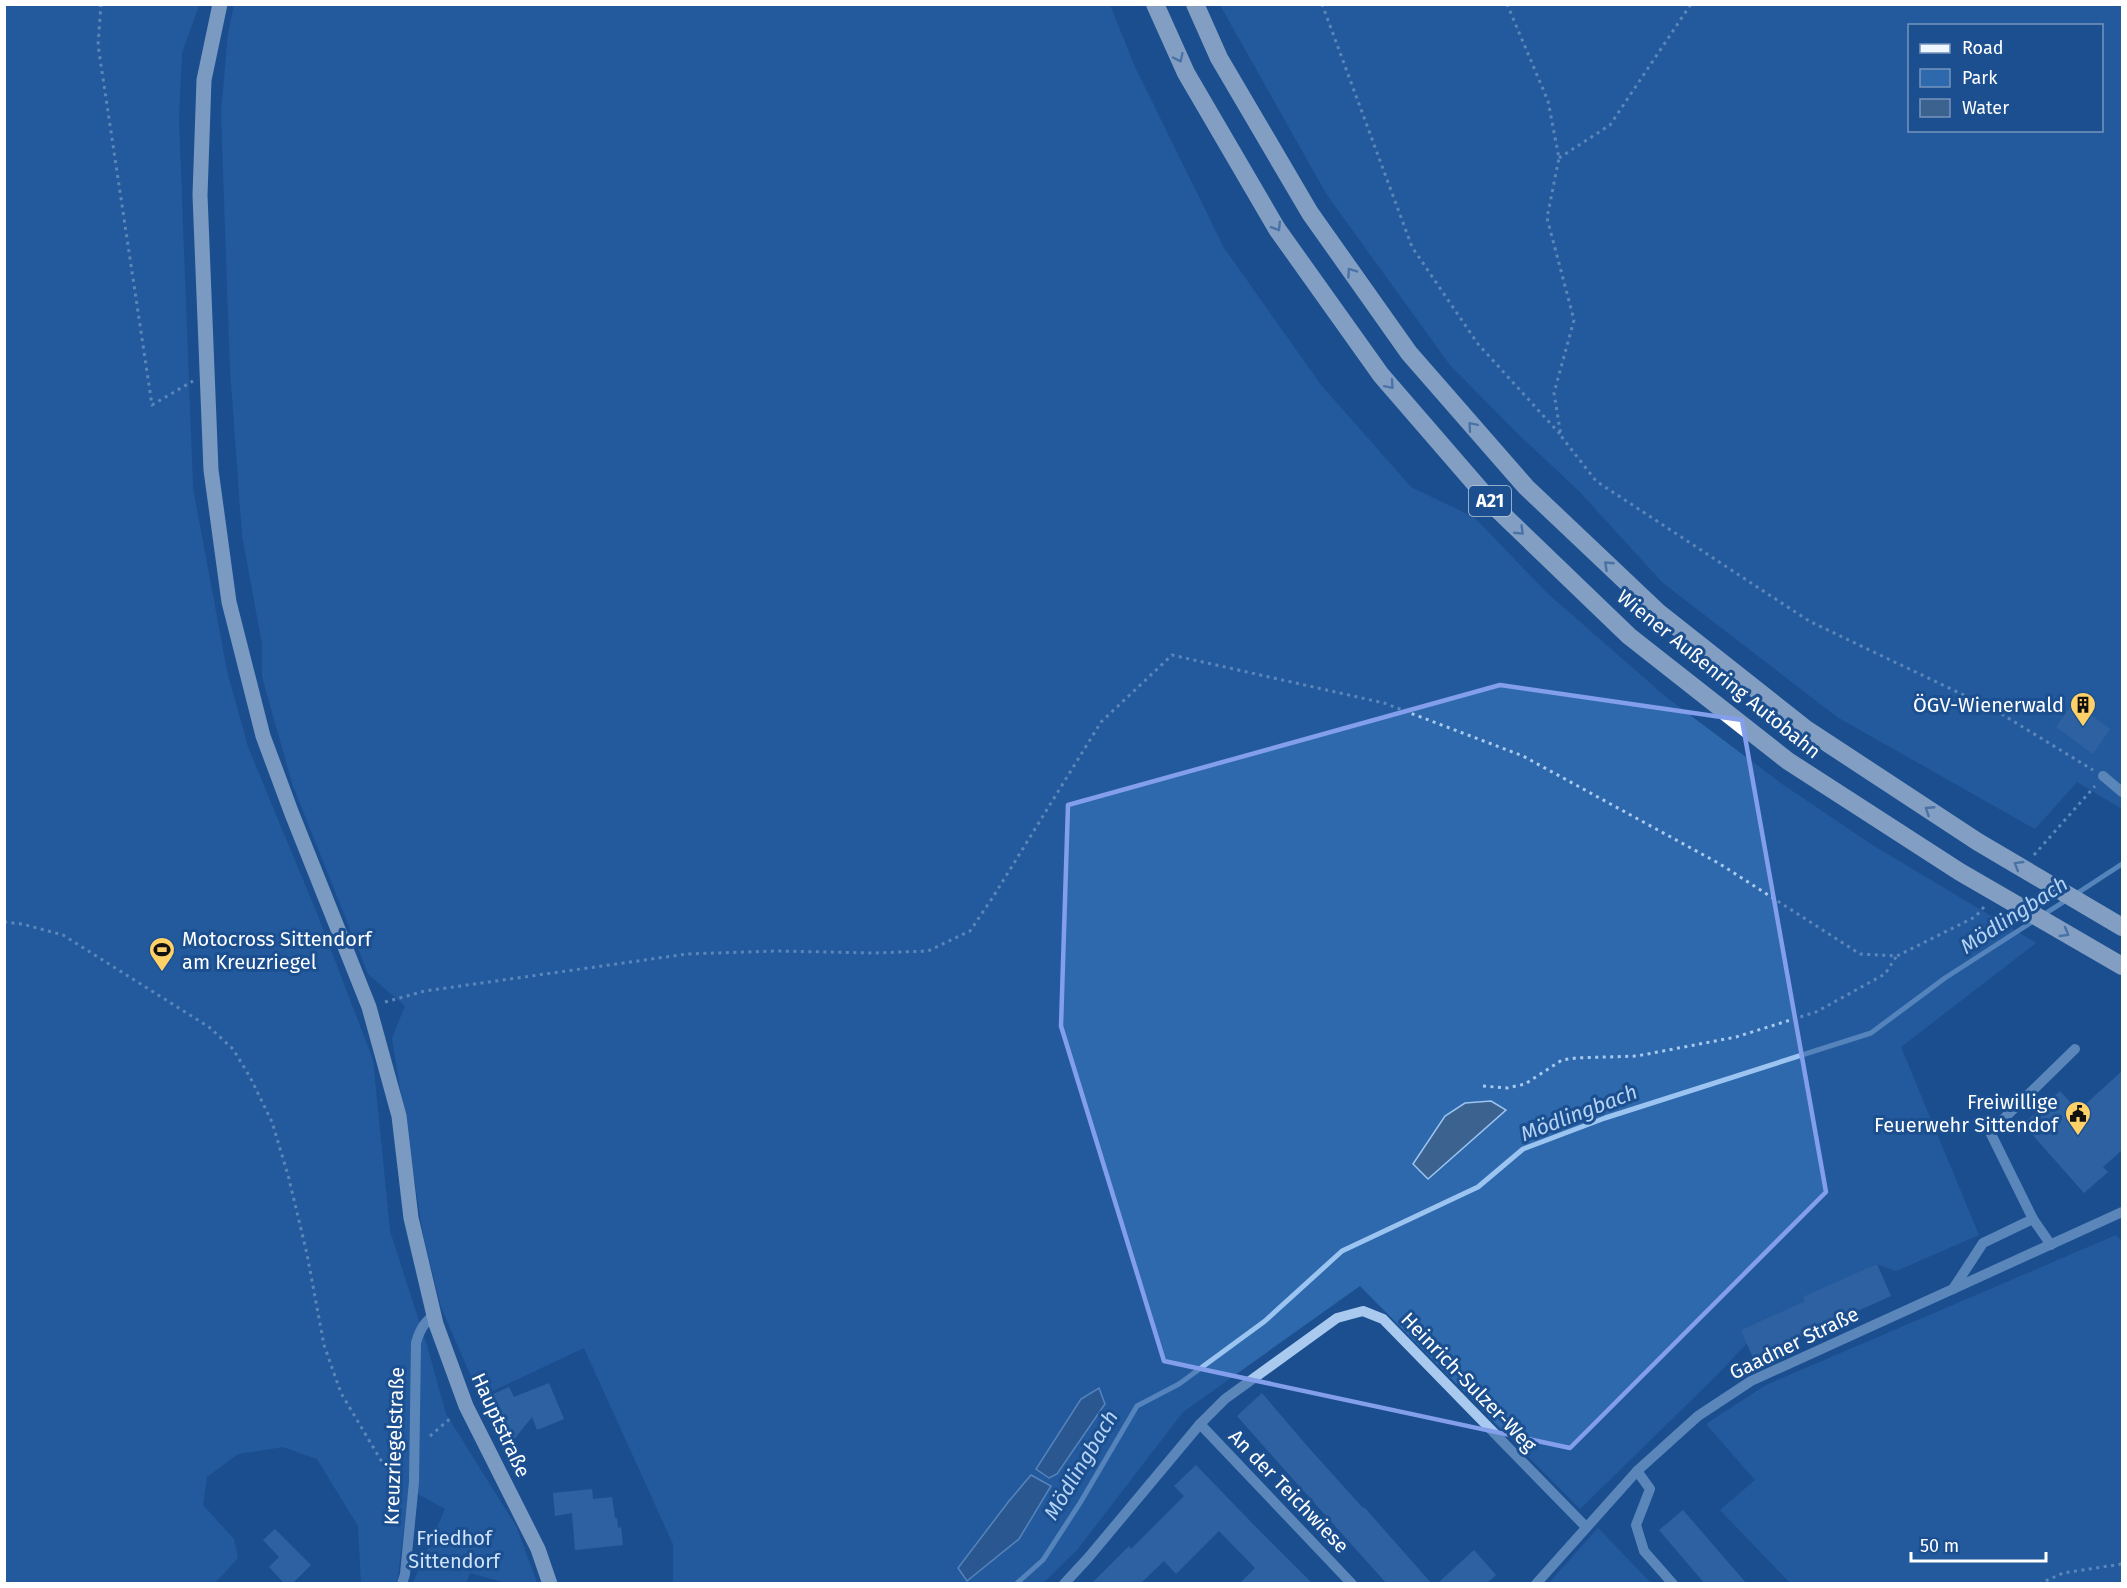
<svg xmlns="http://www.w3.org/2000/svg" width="2127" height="1588" viewBox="0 0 2127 1588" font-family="'Fira Sans',sans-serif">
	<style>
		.green { fill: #2e69ad; fill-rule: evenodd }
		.water { fill: #3c6290; stroke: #9cc4f0; stroke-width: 1.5 }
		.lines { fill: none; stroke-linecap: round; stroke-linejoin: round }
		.stream { stroke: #9cc4f0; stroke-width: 5 }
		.building { fill: #4478b7 }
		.path { stroke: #a9c9ee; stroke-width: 3; stroke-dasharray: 3 4.5; stroke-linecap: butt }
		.minor { stroke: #a9c9ee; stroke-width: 10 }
		.major { stroke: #f0f6ff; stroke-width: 15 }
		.highway { stroke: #fff; stroke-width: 18 }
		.oneway { stroke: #829ec1 }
		.marked { fill: none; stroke: #839eea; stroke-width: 4.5; stroke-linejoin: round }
		.labels { text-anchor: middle; stroke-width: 6; stroke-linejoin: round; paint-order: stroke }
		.shield { fill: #1b4f8f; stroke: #bbcadd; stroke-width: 1.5 }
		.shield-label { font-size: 18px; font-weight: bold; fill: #fff }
		.street-label { font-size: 20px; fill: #fff; stroke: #1b4f8f }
		.poi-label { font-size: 20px; fill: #fff; stroke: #1b4f8f; text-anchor: end }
		.park-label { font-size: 20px; fill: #cfe3fa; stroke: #1b4f8f }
		.water-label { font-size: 21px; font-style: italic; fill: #b5d3f5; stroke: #1b4f8f }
	</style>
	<rect width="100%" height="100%" fill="#1b4f8f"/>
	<g class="green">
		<path d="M 5,5 L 199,5 L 182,53 L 179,119 L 193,488 L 227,671 L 248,747 L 316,911 L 373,1060 L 390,1231 L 427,1346 L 446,1414 L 516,1526 L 537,1583 L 506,1583 L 470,1573 L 466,1583 L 413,1583 L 445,1509 L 409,1489 L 397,1583 L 361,1583 L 358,1526 L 317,1459 L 283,1447 L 238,1454 L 207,1477 L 203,1505 L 234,1539 L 238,1558 L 215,1583 L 5,1584 Z"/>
		<path d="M 234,5 L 1110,5 L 1135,67 L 1224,248 L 1321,385 L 1411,487 L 1475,518 L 1547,593 L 1666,697 L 1782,784 L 1874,846 L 2036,943 L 1901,1047 L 1979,1235 L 1896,1271 L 1876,1264 L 1805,1301 L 1741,1330 L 1747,1343 L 1717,1375 L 1580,1509 L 1360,1286 L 1183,1412 L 1077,1550 L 1043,1583 L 673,1583 L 673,1544 L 584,1348 L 480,1397 L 441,1307 L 423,1234 L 392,1038 L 405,1006 L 368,974 L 293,786 L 262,677 L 262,644 L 242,535 L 230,369 L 221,113 L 228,34 ZM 1031,1475 L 1051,1486 L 1019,1539 L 1009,1501 Z"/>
		<path d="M 1220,5 L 2122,5 L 2122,809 L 2077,782 L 2035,829 L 1837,717 L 1663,583 L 1578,490 L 1518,434 L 1450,365 L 1327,195 ZM 1910,26 L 2102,26 L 2102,130 L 1910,130 Z"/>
		<path d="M 2116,1235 L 2122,1242 L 2122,1583 L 1790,1583 L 1720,1510 L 1755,1480 L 1706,1424 L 1766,1385 Z"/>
		<path d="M 1598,1528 L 1651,1583 L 1549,1583 Z"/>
	</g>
	<g class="water">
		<path d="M 1491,1101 L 1506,1110 L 1428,1179 L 1413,1164 L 1445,1116 L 1465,1103 Z"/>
		<path d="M 1099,1388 L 1105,1404 L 1057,1474 L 1049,1478 L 1036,1469 L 1081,1399 Z"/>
		<path d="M 1031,1475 L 1051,1486 L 1019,1539 L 967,1581 L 958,1568 L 1009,1501 Z"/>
	</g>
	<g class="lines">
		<g class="stream">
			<path d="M 2076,894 L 2122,864"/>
			<path d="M 2043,915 L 2068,899"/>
			<path d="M 1016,1584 L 1043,1560 L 1080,1503 L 1137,1406 L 1179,1384 L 1265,1321 L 1342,1251 L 1478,1187 L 1523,1149 L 1605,1118 L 1871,1033 L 1945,978 L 2035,920"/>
		</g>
	</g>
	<g class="building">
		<path d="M 2074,702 L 2110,729 L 2093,754 L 2056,727 Z"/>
		<path d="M 2122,1071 L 2122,1150 L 2103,1167 L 2108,1172 L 2084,1193 L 2023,1124 L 2060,1091 L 2078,1111 Z"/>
		<path d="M 1877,1264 L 1891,1296 L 1753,1358 L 1741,1330 L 1805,1301 L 1803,1297 Z"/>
		<path d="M 549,1383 L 564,1419 L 537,1430 L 532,1417 L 511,1443 L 491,1395 L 509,1387 L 514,1397 Z"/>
		<path d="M 1262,1393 L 1308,1447 L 1363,1508 L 1364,1507 L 1432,1584 L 1387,1584 L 1283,1468 L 1237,1416 Z"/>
		<path d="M 1196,1465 L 1250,1521 L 1313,1584 L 1239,1584 L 1255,1568 L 1219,1531 L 1176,1574 L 1164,1561 L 1140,1584 L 1091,1584 L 1129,1546 L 1131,1549 L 1184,1496 L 1174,1486 Z"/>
		<path d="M 592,1489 L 593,1499 L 612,1497 L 615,1518 L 617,1518 L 618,1528 L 621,1527 L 623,1545 L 575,1550 L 572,1513 L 555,1516 L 553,1493 Z"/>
		<path d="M 1683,1510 L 1747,1584 L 1705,1584 L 1659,1530 Z"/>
		<path d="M 275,1529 L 311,1565 L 292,1584 L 285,1584 L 269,1567 L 279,1557 L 263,1540 Z"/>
		<path d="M 1474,1550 L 1496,1575 L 1486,1584 L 1437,1584 Z"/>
	</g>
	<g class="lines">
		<g class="path">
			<path d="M 101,4 L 98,45 L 152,405 L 193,381"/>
			<path d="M 1322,4 L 1412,247 L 1478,344 L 1560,434"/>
			<path d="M 1507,4 L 1548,101 L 1559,158 L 1547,218 L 1574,320 L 1554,393 L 1561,436 L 1596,481 L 1809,621 L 1995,710 L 2093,770"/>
			<path d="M 1559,158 L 1610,125 L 1691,4"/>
			<path d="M 2034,855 L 2095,786"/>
			<path d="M 4,922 L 22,924 L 63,935 L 209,1027 L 233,1049 L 250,1077 L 272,1122 L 288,1175 L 307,1254 L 324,1345 L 341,1393 L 392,1479 L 396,1508"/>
			<path d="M 385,1002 L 425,991 L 687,954 L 777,951 L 874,953 L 928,951 L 970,931 L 993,897 L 1101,722 L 1172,655 L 1384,703 L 1523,756 L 1720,864 L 1860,954 L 1897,956 L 1975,917 L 1984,907"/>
			<path d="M 1483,1086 L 1507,1088 L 1525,1084 L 1562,1060 L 1576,1058 L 1637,1056 L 1736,1037 L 1816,1012 L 1885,974 L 1896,957"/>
			<path d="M 430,1436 L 452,1417"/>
			<path d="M 2039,1584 L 2063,1573 L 2122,1564"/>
		</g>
		<g class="minor">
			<path d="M 2103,776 L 2122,792"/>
			<path d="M 2033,1219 L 1990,1132 L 2075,1049"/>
			<path d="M 1953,1289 L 1983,1243 L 2033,1219 L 2051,1245"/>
			<path d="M 1200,1424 L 1352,1584"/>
			<path d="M 1637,1471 L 1650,1489 L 1636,1525 L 1644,1551 L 1673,1584"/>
			<path d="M 402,1584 L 405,1574 L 414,1482 L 416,1343 C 419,1332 424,1321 434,1316"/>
			<path d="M 1064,1584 L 1088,1558 L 1200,1424 L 1225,1399 L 1337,1318 L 1363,1311 L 1383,1319 L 1585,1526"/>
			<path d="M 1536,1584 L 1637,1471 L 1698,1416 L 1751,1381 L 2122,1212"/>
		</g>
		<path class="major" d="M 220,4 L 204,80 L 200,195 L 211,470 L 229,602 L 263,736 L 292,814 L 369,1007 L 399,1116 L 411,1218 L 436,1324 L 466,1406 L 538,1549 L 550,1584"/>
		<g class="highway">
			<path d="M 1155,4 L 1186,73 L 1277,229 L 1381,375 L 1496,508 L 1629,636 L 1788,761 L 1960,872 L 2122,966"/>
			<path d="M 1195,4 L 1219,58 L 1310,213 L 1409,353 L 1526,487 L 1658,612 L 1806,729 L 1978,842 L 2122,927"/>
		</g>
	</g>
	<defs><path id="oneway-chevron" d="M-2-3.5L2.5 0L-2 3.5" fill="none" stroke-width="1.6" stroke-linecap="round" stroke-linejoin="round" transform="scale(1.5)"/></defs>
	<g class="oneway">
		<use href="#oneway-chevron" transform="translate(1179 58) rotate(65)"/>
		<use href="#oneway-chevron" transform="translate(1277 227) rotate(58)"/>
		<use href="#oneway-chevron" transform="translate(1351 272) rotate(-125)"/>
		<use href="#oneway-chevron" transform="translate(1390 385) rotate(49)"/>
		<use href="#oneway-chevron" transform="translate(1472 426) rotate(-131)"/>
		<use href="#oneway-chevron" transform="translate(1520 531) rotate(44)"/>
		<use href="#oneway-chevron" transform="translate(1608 565) rotate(-137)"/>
		<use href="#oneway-chevron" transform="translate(1929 810) rotate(-147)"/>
		<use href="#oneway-chevron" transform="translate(2018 865) rotate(-149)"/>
		<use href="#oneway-chevron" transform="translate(2065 933) rotate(30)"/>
	</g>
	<path d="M0 0H2127V1588H0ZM 1500,685 L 1742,720 L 1826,1192 L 1570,1448 L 1164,1361 L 1061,1026 L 1068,805 Z" fill="#1b4f8f" fill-opacity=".55" fill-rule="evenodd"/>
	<path class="marked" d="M 1500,685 L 1742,720 L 1826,1192 L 1570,1448 L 1164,1361 L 1061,1026 L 1068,805 Z"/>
	<defs>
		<symbol id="building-pin" viewBox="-11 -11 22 30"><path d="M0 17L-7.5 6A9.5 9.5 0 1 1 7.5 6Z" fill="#ffd166" stroke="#1b4f8f"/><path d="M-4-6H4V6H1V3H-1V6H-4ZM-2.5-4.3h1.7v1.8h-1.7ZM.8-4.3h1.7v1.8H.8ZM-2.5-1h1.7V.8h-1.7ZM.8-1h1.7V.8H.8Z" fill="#111"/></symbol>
		<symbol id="stadium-pin" viewBox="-11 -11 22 30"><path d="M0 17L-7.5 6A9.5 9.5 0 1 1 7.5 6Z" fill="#ffd166" stroke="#1b4f8f"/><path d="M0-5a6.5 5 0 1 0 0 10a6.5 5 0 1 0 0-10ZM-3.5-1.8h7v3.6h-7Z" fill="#111"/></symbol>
		<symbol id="civic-pin" viewBox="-11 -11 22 30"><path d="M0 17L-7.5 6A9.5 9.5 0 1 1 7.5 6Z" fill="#ffd166" stroke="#1b4f8f"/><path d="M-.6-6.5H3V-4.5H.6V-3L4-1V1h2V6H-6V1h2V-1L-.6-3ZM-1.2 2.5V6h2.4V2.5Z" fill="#111"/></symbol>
	</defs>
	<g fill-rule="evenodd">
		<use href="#building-pin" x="2068" y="690" width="30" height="40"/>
		<use href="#stadium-pin" x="147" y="935" width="30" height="40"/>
		<use href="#civic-pin" x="2063" y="1099" width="30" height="40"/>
	</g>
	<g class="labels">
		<rect class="shield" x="1469" y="486" width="42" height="30" rx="4.5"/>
		<g class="shield-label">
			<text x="1490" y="507">A21</text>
		</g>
		<g class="street-label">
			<text transform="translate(1719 674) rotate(39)" y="7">Wiener Außenring Autobahn</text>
			<text transform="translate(1794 1343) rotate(-26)" y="7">Gaadner Straße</text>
			<text transform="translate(1469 1382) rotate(46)" y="7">Heinrich-Sulzer-Weg</text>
			<text transform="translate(501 1425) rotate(65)" y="7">Hauptstraße</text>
			<text transform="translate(394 1446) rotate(-88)" y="7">Kreuzriegelstraße</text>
			<text transform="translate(1289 1491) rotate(46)" y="7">An der Teichwiese</text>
		</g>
		<g class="poi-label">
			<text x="2064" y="712">ÖGV-Wienerwald</text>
			<text x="182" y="946" text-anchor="start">Motocross Sittendorf<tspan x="182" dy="23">am Kreuzriegel</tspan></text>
			<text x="2058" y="1109">Freiwillige<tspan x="2058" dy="23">Feuerwehr Sittendof</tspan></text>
		</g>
		<g class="park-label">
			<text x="454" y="1545">Friedhof<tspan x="454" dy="23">Sittendorf</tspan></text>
		</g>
		<g class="water-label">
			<text transform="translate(2014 915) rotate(-33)" y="7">Mödlingbach</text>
			<text transform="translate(1579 1113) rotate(-21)" y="7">Mödlingbach</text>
			<text transform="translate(1081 1465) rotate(-59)" y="7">Mödlingbach</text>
		</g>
	</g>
	<rect width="2127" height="1588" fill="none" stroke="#ffffff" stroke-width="12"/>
	<rect x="1908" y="24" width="195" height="108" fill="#1b4f8f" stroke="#7695bc" stroke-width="1.5"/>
	<rect x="1920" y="44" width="30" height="9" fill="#f0f6ff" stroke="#7695bc" stroke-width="1.5"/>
	<text x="1962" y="54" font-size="18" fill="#ffffff">Road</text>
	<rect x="1920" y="69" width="30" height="18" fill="#2e69ad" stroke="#7695bc" stroke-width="1.5"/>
	<text x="1962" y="84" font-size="18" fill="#ffffff">Park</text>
	<rect x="1920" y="99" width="30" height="18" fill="#3c6290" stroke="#7695bc" stroke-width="1.5"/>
	<text x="1962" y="114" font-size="18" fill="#ffffff">Water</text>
	<path d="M1911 1552v9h135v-9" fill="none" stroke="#ffffff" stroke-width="3"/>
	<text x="1920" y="1552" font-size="18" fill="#ffffff" stroke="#1b4f8f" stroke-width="4.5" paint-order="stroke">50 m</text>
</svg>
